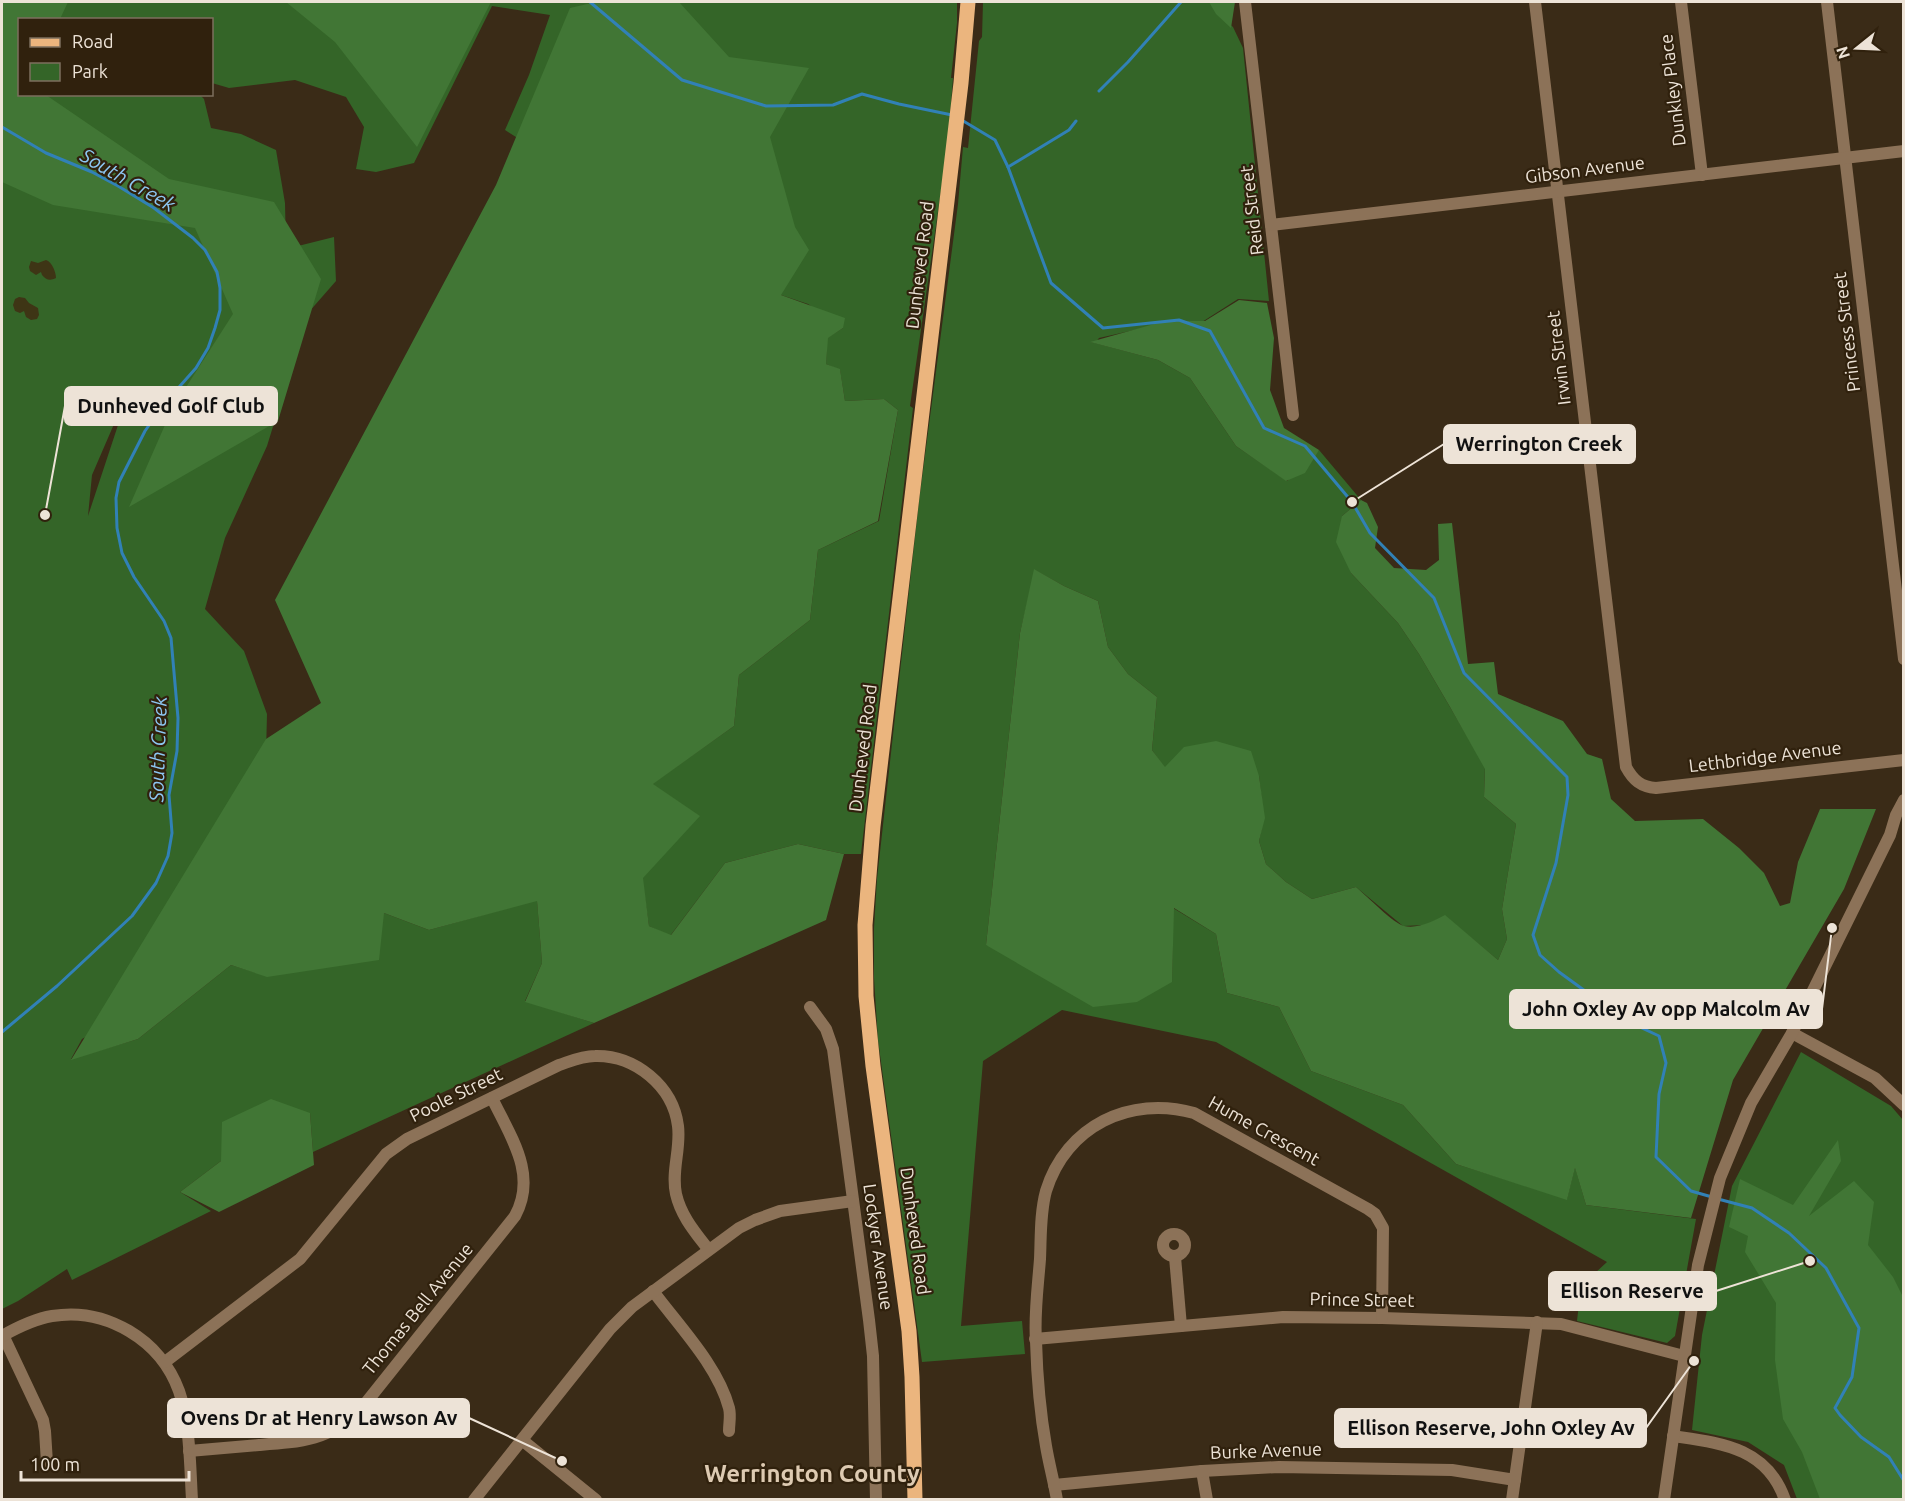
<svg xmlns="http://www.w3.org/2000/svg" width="1905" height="1501" viewBox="0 0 1905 1501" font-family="Ubuntu,sans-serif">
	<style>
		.green { fill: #346528; fill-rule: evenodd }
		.forest { fill: #417635 }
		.sand { fill: #3e3515 }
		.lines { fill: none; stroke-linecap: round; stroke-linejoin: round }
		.stream { stroke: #3181b6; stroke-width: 3 }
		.minor { stroke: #8c7258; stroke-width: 12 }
		.major { stroke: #ebb57e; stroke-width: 15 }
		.labels { text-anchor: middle; stroke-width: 4.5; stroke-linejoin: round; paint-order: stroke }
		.street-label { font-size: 18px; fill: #ede3d7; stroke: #30210d }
		.water-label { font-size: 20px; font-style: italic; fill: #8dc7f2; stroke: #30210d }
		.district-label { font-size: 24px; font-weight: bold; fill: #ddcab2; stroke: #30210d }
		.leader { fill: none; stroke: #ede3d7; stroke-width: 2 }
		.callout-dot { fill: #ede3d7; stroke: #30210d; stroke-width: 2 }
		.callout { fill: #ede3d7; stroke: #ede3d7; stroke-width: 2 }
		.callout-label { font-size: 20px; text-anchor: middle; font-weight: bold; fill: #111 }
	</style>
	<rect width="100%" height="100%" fill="#3a2b17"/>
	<g class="green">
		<path d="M 2,2 L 957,2 L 957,23 L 951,78 L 953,78 L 948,142 L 910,406 L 913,408 L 861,854 L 844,854 L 798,844 L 725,863 L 670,936 L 649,926 L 642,878 L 699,816 L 652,784 L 734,726 L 739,675 L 810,620 L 818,550 L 879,521 L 898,410 L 884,399 L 845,401 L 840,370 L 826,364 L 827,338 L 843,328 L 808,304 L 781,295 L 540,152 L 505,130 L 529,75 L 550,15 L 492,6 L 414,163 L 376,172 L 356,169 L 364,127 L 346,97 L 295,80 L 229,88 L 212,83 L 212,20 L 20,20 L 20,94 L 200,95 L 204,99 L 211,128 L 241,134 L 276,150 L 285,203 L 286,249 L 334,237 L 336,281 L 308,313 L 267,446 L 225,538 L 205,609 L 244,651 L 267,714 L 265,794 L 172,990 L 82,1039 L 71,1059 L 138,1039 L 231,965 L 267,976 L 384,913 L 429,930 L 537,900 L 542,963 L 525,1001 L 594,1023 L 313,1152 L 310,1113 L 221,1161 L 180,1192 L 211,1211 L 72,1280 L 67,1269 L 18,1301 L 2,1309 ZM 127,394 L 123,410 L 88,516 L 92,475 Z"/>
		<path d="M 983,2 L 1210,2 L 1217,13 L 1233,27 L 1243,48 L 1269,301 L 1238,299 L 1202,322 L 1161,324 L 1099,338 L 1096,342 L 1091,342 L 1158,360 L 1190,378 L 1236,446 L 1287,481 L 1319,450 L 1361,500 L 1342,516 L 1351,573 L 1398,623 L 1419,654 L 1485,767 L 1484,797 L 1516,824 L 1502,909 L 1507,939 L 1498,960 L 1445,916 L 1426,925 L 1403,926 L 1356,887 L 1312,899 L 1286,882 L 1266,864 L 1259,841 L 1264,818 L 1259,776 L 1165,768 L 1152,750 L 1157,697 L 1128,674 L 1108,647 L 1098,601 L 1064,586 L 1035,570 L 1020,633 L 986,945 L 1172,982 L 1173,908 L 1216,934 L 1227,993 L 1279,1007 L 1311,1071 L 1403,1105 L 1456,1164 L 1567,1199 L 1575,1167 L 1586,1205 L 1696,1219 L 1675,1336 L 1667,1343 L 1577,1321 L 1581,1286 L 1607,1262 L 1216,1042 L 1062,1010 L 983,1061 L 961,1326 L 1022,1321 L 1025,1354 L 922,1362 L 878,1040 L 874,978 L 874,928 L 877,879 L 919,501 L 958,204 L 963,147 L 968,148 L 979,41 L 982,37 Z"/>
		<path d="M 1801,1052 L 1891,1106 L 1903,1120 L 1903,1499 L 1797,1499 L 1784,1465 L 1748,1442 L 1692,1430 L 1702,1335 L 1732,1186 Z"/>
	</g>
	<g class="forest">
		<path d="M 2,2 L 68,2 L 60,19 L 20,20 L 20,94 L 46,95 L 169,179 L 274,202 L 321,279 L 278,421 L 129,507 L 172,409 L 233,314 L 195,228 L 53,205 L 2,182 Z"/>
		<path d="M 286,2 L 491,2 L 417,147 L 335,42 Z"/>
		<path d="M 596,2 L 679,2 L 729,57 L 809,68 L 770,137 L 795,227 L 809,250 L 781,295 L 845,318 L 843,328 L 828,338 L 826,364 L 840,369 L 845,401 L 884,399 L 898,410 L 878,521 L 818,550 L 810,620 L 739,675 L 734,726 L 653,784 L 700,816 L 643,878 L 649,926 L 671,935 L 725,863 L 798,844 L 844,854 L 826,920 L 594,1023 L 525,1002 L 542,963 L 537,901 L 429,930 L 384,913 L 379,960 L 267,977 L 231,965 L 138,1039 L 71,1060 L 266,739 L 321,703 L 275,600 L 496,185 L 570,8 Z"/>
		<path d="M 1209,2 L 1235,2 L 1231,28 L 1216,14 Z"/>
		<path d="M 1239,300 L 1267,303 L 1274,338 L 1270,390 L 1284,428 L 1319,450 L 1305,473 L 1286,481 L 1236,446 L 1190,378 L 1158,360 L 1090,342 L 1165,321 L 1205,321 Z"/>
		<path d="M 1361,500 L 1367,503 L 1378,527 L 1375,548 L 1394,568 L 1426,570 L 1439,560 L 1438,524 L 1452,523 L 1468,664 L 1494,662 L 1498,694 L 1563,721 L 1587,754 L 1602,759 L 1611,799 L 1635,821 L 1703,819 L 1739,848 L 1764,873 L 1780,906 L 1790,903 L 1798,862 L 1820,809 L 1876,809 L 1844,889 L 1733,1080 L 1691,1218 L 1586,1205 L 1575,1168 L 1567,1200 L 1456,1164 L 1403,1105 L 1311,1071 L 1279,1007 L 1227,993 L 1216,934 L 1174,908 L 1172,982 L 1137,1002 L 1093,1007 L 986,945 L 1020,633 L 1034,569 L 1064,586 L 1098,601 L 1108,647 L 1128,674 L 1157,697 L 1152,750 L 1165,767 L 1184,747 L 1216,741 L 1251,751 L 1259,776 L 1265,818 L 1259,841 L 1266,864 L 1286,882 L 1312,899 L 1356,887 C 1366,895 1394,924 1404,926 C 1419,929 1433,921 1445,915 L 1498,960 L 1507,939 L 1502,909 L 1516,824 L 1484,797 L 1485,769 L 1450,707 L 1419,654 L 1398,623 L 1351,573 L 1336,542 L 1342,516 Z"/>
		<path d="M 271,1099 L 310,1113 L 314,1165 L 219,1212 L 180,1192 L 221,1161 L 222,1122 Z"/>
		<path d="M 1838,1140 L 1841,1161 L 1809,1216 L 1854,1181 L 1874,1202 L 1868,1245 L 1893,1277 L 1903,1297 L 1903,1499 L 1820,1499 L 1802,1452 L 1783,1419 L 1775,1360 L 1776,1303 L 1745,1252 L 1748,1236 L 1729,1227 L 1740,1179 L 1793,1205 Z"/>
	</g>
	<g class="sand">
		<path d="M 46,260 C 52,262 56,272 56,278 C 50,281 46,280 42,275 L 41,272 L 36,275 L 30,271 L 29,267 L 31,261 L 38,263 Z"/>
		<path d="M 19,297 L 25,298 L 29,303 L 38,308 L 39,315 L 37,319 L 31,320 L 26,317 L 24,311 L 20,313 L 15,311 L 13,305 L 15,299 Z"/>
	</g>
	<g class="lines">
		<g class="stream">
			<path d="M 590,2 L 682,80 L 766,106 L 833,105 L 862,94 L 899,104 L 952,115"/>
			<path d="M 1099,91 L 1128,62 L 1181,2"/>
			<path d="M 960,119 L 995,140 L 1008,167 L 1051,283 L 1103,328 L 1179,320 L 1210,331 L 1264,428 L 1305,446 L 1352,502 L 1370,533 L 1434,598 L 1464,673 L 1567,777 L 1568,795 L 1556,863 L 1533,935 L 1540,955 L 1559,972 L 1592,996 L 1610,1013 L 1659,1036 L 1666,1063 L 1659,1094 L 1656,1157 L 1691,1191 L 1712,1197"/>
			<path d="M 2,127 L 46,153 L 92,172 L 118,186 L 154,208 L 193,238 L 205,250 L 217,272 L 220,288 L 220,310 L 215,328 L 208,348 L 196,368 L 164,404 L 145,431 L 119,482 L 116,498 L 117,528 L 122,553 L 134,577 L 164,621 L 171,638 L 178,718 L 177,751 L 169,795 L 172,833 L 168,856 L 156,883 L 132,916 L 57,986 L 2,1032"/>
			<path d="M 1008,167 L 1069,130 L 1076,121"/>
			<path d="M 1718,1199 L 1752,1208 L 1789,1233 L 1826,1268 L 1859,1328 L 1852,1377 L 1835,1408 L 1840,1415 L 1861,1437 L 1889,1457 L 1904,1481"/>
		</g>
		<g class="minor">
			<path d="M 1245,2 L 1293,415"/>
			<path d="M 1535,2 L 1626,767 C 1633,780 1641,787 1656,788 L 1904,760"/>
			<path d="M 1681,2 L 1702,175"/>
			<path d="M 1827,2 L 1904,659"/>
			<path d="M 1271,225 L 1904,151"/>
			<path d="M 810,1007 L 826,1029 L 833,1049 L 869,1320 L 873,1356 L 876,1500"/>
			<path d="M 1792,1033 L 1875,1078 L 1904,1105"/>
			<circle cx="1174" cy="1245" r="11"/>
			<path d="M 1175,1257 L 1181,1326"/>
			<path d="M 653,1291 C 679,1326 718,1366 729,1408 C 731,1416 729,1423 729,1431"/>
			<path d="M 3,1335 L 43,1420 L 45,1431 L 47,1463"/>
			<path d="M 2,1336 C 18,1327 34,1319 52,1316 C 106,1307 161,1340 179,1391 C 190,1422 190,1466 192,1500"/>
			<path d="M 1035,1339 L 1283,1317 L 1382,1318 L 1561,1324 L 1684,1356"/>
			<path d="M 165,1362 L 300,1259 L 386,1154 L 407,1139 L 559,1065 C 571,1061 582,1056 595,1056 C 635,1055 673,1086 678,1126 C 681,1149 671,1171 676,1194 C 681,1216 695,1232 708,1249"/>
			<path d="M 1673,1436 C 1720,1443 1767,1447 1785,1500"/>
			<path d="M 522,1440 L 596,1500"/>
			<path d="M 189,1451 C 212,1449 235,1447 259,1445 C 300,1442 331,1440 361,1409 L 515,1216 C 538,1174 510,1136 492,1098"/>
			<path d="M 1202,1471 L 1207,1500"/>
			<path d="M 1054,1485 L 1202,1471 L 1279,1467 L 1452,1470 L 1515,1480"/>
			<path d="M 474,1500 L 610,1329 L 632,1307 L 739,1228 L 755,1220 L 780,1211 L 853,1201"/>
			<path d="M 1057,1500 C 1054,1482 1049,1464 1046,1446 C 1040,1412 1037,1376 1036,1341 C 1034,1314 1038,1286 1040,1259 C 1041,1237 1040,1213 1046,1191 C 1066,1126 1130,1095 1194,1113 L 1368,1209 L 1375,1214 L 1383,1228 L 1382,1318"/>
			<path d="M 1512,1500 L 1537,1322"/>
			<path d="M 1664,1500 L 1698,1265 L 1720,1178 L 1751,1103 L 1792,1033 L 1890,835 L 1896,815 L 1904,800"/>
		</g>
		<path class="major" d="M 915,1500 L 912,1377 L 909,1331 L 873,1066 L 866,996 L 865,925 L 873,826 L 961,83 L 968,2"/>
	</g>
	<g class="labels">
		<g class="street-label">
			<text transform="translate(1673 90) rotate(-97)" y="6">Dunkley Place</text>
			<text transform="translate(1585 170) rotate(-7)" y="6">Gibson Avenue</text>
			<text transform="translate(1252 210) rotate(-97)" y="6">Reid Street</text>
			<text transform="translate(920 265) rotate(-83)" y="6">Dunheved Road</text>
			<text transform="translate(1847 332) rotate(-97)" y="6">Princess Street</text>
			<text transform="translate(1559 358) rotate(-97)" y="6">Irwin Street</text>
			<text transform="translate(863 748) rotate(-83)" y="6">Dunheved Road</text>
			<text transform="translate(1765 757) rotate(-7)" y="6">Lethbridge Avenue</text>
			<text transform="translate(456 1095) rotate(-26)" y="6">Poole Street</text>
			<text transform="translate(1264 1131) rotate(29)" y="6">Hume Crescent</text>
			<text transform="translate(915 1231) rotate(82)" y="6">Dunheved Road</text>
			<text transform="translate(878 1247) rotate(82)" y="6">Lockyer Avenue</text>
			<text transform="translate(1362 1300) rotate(1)" y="6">Prince Street</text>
			<text transform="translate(418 1309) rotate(-51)" y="6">Thomas Bell Avenue</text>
			<text transform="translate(1266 1451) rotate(-2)" y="6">Burke Avenue</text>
		</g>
		<g class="water-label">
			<text transform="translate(128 180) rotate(30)" y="7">South Creek</text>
			<text transform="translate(158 749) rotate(-88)" y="7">South Creek</text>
		</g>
		<g class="district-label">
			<text x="812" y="1482">Werrington County</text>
		</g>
	</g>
	<path class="leader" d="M45 515L65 406M1352 502L1444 444M1832 928L1822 1009M1810 1261L1716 1291M562 1461L469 1418M1694 1361L1646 1428"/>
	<g class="callout-dot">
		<circle cx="45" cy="515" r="6"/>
		<circle cx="1352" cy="502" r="6"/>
		<circle cx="1832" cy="928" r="6"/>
		<circle cx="1810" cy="1261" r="6"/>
		<circle cx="562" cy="1461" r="6"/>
		<circle cx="1694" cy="1361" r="6"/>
	</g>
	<g class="callout">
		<rect x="65" y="387" width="212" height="38" rx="6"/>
		<rect x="1444" y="425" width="191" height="38" rx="6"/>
		<rect x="1510" y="990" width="312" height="38" rx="6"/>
		<rect x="1549" y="1272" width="167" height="38" rx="6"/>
		<rect x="168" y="1399" width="301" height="38" rx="6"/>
		<rect x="1335" y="1409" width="311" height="38" rx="6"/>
	</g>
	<g class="callout-label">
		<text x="171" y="413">Dunheved Golf Club</text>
		<text x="1539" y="451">Werrington Creek</text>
		<text x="1666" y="1016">John Oxley Av opp Malcolm Av</text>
		<text x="1632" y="1298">Ellison Reserve</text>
		<text x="319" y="1425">Ovens Dr at Henry Lawson Av</text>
		<text x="1491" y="1435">Ellison Reserve, John Oxley Av</text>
	</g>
	<rect width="1905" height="1501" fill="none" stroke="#ede3d7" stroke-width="6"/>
	<rect x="18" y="18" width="195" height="78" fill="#30210d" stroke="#7c6f5e" stroke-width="1.5"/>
	<rect x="30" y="38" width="30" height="9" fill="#ebb57e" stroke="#7c6f5e" stroke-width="1.5"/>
	<text x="72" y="48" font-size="18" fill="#ede3d7">Road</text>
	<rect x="30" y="63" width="30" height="18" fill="#346528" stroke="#7c6f5e" stroke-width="1.5"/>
	<text x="72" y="78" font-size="18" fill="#ede3d7">Park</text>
	<g transform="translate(1857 48) rotate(252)" stroke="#30210d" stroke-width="4.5" paint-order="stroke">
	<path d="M0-4.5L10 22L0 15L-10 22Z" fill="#ede3d7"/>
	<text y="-9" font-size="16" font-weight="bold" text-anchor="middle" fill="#ede3d7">N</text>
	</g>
	<path d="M21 1471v9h168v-9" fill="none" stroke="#ede3d7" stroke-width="3"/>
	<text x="30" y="1471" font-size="18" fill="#ede3d7" stroke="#30210d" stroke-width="4.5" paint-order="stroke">100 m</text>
</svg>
